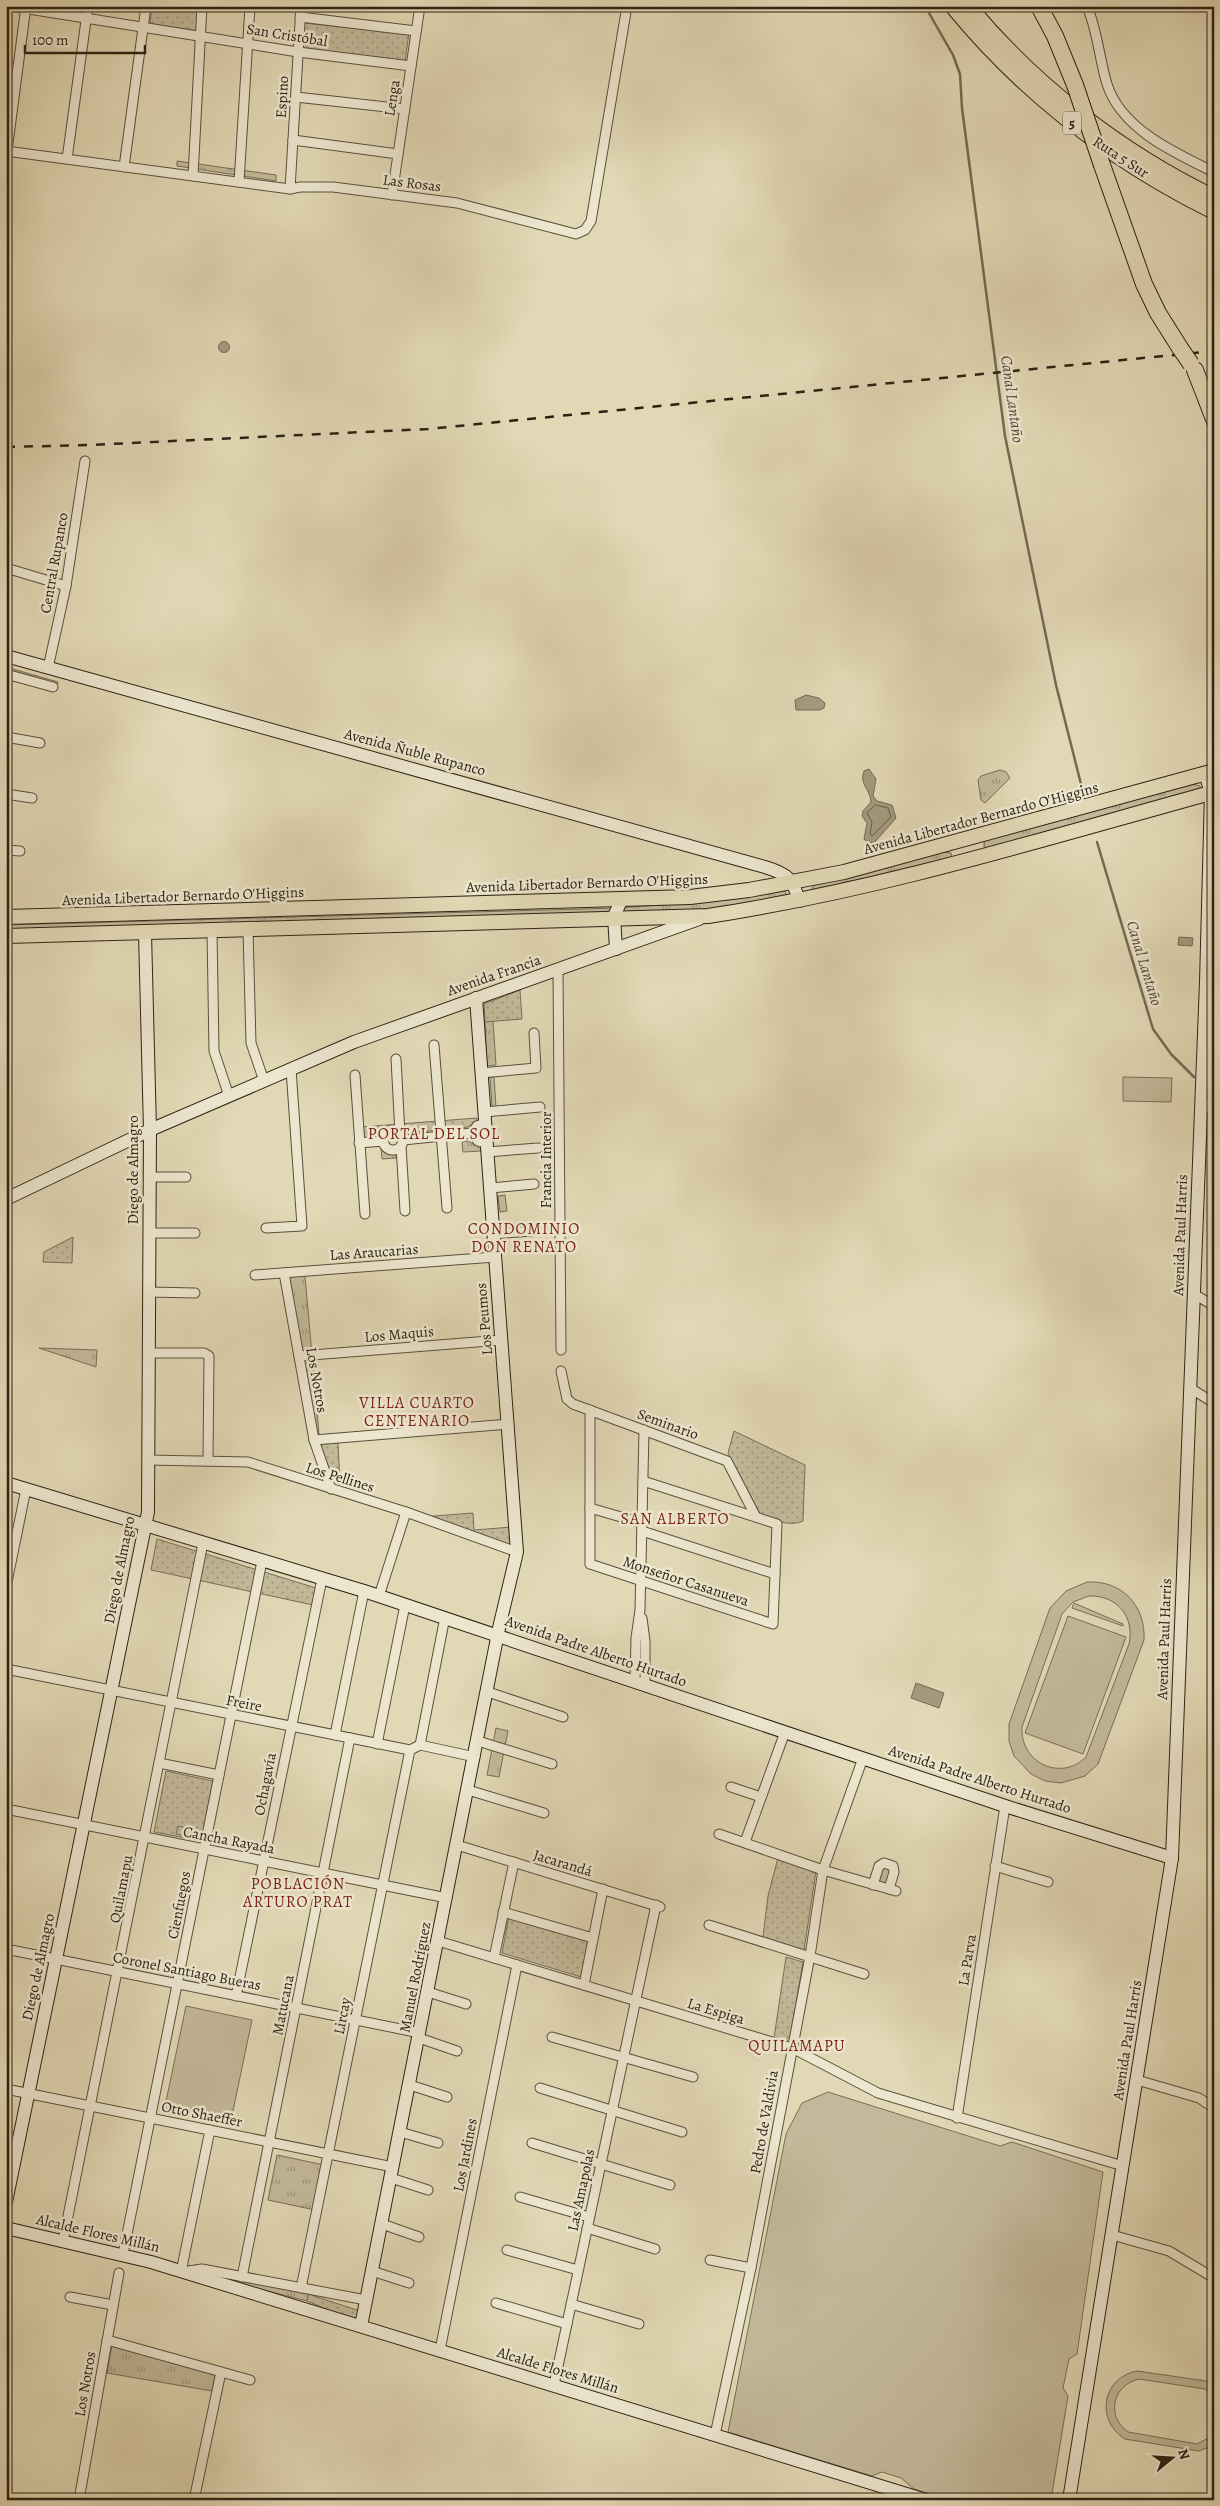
<svg xmlns="http://www.w3.org/2000/svg" width="1220" height="2506" viewBox="0 0 1220 2506" font-family="Alegreya,serif">
	<style>
		.grass { fill: url(#grass-tufts); stroke: #786e57 }
		.park { fill: url(#park-dots); stroke: #786e57 }
		.pitch { fill: #c3b99a; stroke: #786e57; fill-rule: evenodd }
		.water { fill: #a49a7e; stroke: #746a54 }
		.lines { fill: none; stroke-linecap: round; stroke-linejoin: round }
		.shore { stroke: #685e49; stroke-width: 1 }
		.stream { stroke: #746a54; stroke-width: 2.5 }
		.street-casing { stroke: #5a503c; stroke-width: 11 }
		.secondary-casing { stroke: #2c2214; stroke-width: 14 }
		.primary-casing { stroke: #2c2214; stroke-width: 16 }
		.highway-casing { stroke: #2c2214; stroke-width: 18 }
		.street { stroke: #ece6cf; stroke-width: 9 }
		.secondary { stroke: #ece6cf; stroke-width: 12 }
		.primary { stroke: #e2d8b5; stroke-width: 14 }
		.highway { stroke: #e2d8b5; stroke-width: 16 }
		.rail { stroke: #2c2214; stroke-width: 2.5; stroke-dasharray: 9 9; stroke-linecap: butt }
		.highway-bridge-casing { stroke: #2c2214; stroke-width: 18; stroke-linecap: butt }
		.highway-bridge { stroke: #e2d8b5; stroke-width: 16 }
		.labels { text-anchor: middle; stroke-width: 5; stroke-linejoin: round; paint-order: stroke }
		.shield { fill: #ece6cf; stroke: #665d4c; stroke-width: 1 }
		.shield-label { font-size: 14px; font-weight: bold; fill: #2c2214 }
		.street-label { font-size: 15px; fill: #2c2214; stroke: #ece6cf }
		.water-label { font-size: 16px; font-style: italic; fill: #564c39; stroke: #ece6cf }
		.neighbourhood-label { font-size: 16px; letter-spacing: 1px; fill: #7a1f14; stroke: #ece6cf }
	</style>
	<defs>
		<pattern id="grass-tufts" width="24" height="20" patternUnits="userSpaceOnUse" patternTransform="scale(1.25)"><rect width="24" height="20" fill="#c3b99a"/><path d="M3 7l-1-3M5 7V3M7 7l1-3M15 17l-1-3M17 17v-4M19 17l1-3" fill="none" stroke="#9f967c"/></pattern>
		<pattern id="park-dots" width="8" height="8" patternUnits="userSpaceOnUse" patternTransform="scale(1.25)"><rect width="8" height="8" fill="#c3b99a"/><path d="M2 2h.1M6 6h.1" fill="none" stroke="#9f967c" stroke-width="1.8" stroke-linecap="round"/></pattern>
	</defs>
	<rect width="100%" height="100%" fill="#e2d8b5"/>
	<filter id="stains"><feTurbulence type="fractalNoise" baseFrequency=".004" numOctaves="4"/><feColorMatrix values="0 0 0 0 .2 0 0 0 0 .09 0 0 0 0 .02 0 0 0 .5 -.17"/></filter>
	<radialGradient id="worn" r=".72"><stop offset=".6" stop-color="#630" stop-opacity="0"/><stop offset="1" stop-color="#630" stop-opacity=".3"/></radialGradient>
	<g class="grass">
		<path d="M 177,161 L 276,175 L 276,181 L 177,166 Z"/>
		<path d="M 6,667 L 58,682 L 56,688 L 6,675 Z"/>
		<path d="M 1000,770 L 1006,772 L 1010,778 L 985,803 L 981,800 L 978,780 L 981,776 Z"/>
		<path d="M 1191,784 L 1200,786 L 1200,789 L 989,848 L 984,847 L 984,842 L 988,839 Z"/>
		<path d="M 944,852 L 951,853 L 952,857 L 813,891 L 812,888 L 814,885 Z"/>
		<path d="M 785,891 L 788,899 L 707,911 L 6,933 L 6,925 L 617,908 L 705,902 Z"/>
		<path d="M 493,1021 L 496,1065 L 487,1066 L 485,1022 Z"/>
		<path d="M 490,1077 L 494,1077 L 496,1107 L 492,1107 Z"/>
		<path d="M 468,1141 L 481,1149 L 481,1151 L 463,1152 L 462,1142 Z"/>
		<path d="M 381,1146 L 388,1153 L 396,1154 L 396,1158 L 382,1159 Z"/>
		<path d="M 505,1195 L 507,1211 L 500,1212 L 498,1196 Z"/>
		<path d="M 305,1276 L 319,1434 L 317,1434 L 288,1277 Z"/>
		<path d="M 39,1348 L 97,1350 L 96,1367 Z"/>
		<path d="M 496,1728 L 508,1731 L 499,1777 L 487,1775 Z"/>
		<path d="M 883,1867 L 891,1869 L 885,1885 L 878,1882 Z"/>
		<path d="M 277,2155 L 324,2165 L 315,2210 L 268,2200 Z"/>
		<path d="M 237,2279 L 308,2294 L 307,2301 L 236,2283 Z"/>
		<path d="M 112,2345 L 216,2374 L 212,2391 L 107,2373 Z"/>
	</g>
	<g class="park">
		<path d="M 152,6 L 200,6 L 199,31 L 150,24 Z"/>
		<path d="M 303,23 L 409,33 L 405,62 L 302,50 Z"/>
		<path d="M 520,990 L 522,1019 L 485,1022 L 484,1004 Z"/>
		<path d="M 477,1118 L 477,1121 L 468,1127 L 409,1133 C 402,1127 396,1127 387,1128 L 379,1138 L 363,1140 L 361,1127 Z"/>
		<path d="M 73,1237 L 72,1263 L 43,1262 L 44,1252 Z"/>
		<path d="M 734,1431 L 805,1465 L 803,1521 C 791,1527 773,1520 761,1516 L 728,1453 Z"/>
		<path d="M 338,1443 L 340,1485 L 326,1463 L 321,1444 Z"/>
		<path d="M 473,1513 L 474,1530 L 512,1527 L 514,1547 L 421,1517 Z"/>
		<path d="M 157,1539 L 316,1588 L 313,1605 L 151,1570 Z"/>
		<path d="M 166,1771 L 213,1781 L 201,1841 L 154,1832 Z"/>
		<path d="M 778,1858 L 816,1871 L 804,1950 L 763,1937 L 768,1896 Z"/>
		<path d="M 509,1916 L 589,1941 L 581,1977 L 502,1953 Z"/>
		<path d="M 786,1957 L 803,1962 L 789,2044 L 774,2038 Z"/>
		<path d="M 308,2294 L 360,2311 L 358,2322 L 307,2301 Z"/>
	</g>
	<g class="pitch">
		<path d="M 1123,1077 L 1172,1078 L 1171,1102 L 1123,1101 Z"/>
		<path d="M 1087,1582 C 1122,1580 1146,1606 1144,1640 L 1098,1764 L 1085,1776 L 1061,1783 L 1045,1781 L 1031,1774 L 1014,1756 L 1009,1741 L 1009,1724 L 1050,1608 L 1066,1591 ZM 1089,1596 C 1117,1595 1135,1617 1129,1644 L 1086,1757 C 1061,1782 1020,1763 1022,1727 L 1062,1614 L 1073,1602 Z"/>
		<path d="M 1074,1603 L 1123,1624 L 1123,1626 L 1072,1608 Z"/>
		<path d="M 1068,1616 L 1126,1637 L 1083,1754 L 1025,1733 Z"/>
		<path d="M 178,1826 L 193,1829 L 192,1837 L 176,1834 Z"/>
		<path d="M 186,2006 L 252,2020 L 230,2125 L 164,2111 Z"/>
		<path d="M 828,2092 L 1000,2146 L 1012,2142 L 1103,2172 L 1077,2354 L 1069,2359 L 1063,2388 L 1068,2396 L 1051,2500 L 948,2500 L 914,2489 L 901,2478 L 882,2472 L 872,2476 L 728,2432 L 786,2134 L 802,2103 Z"/>
		<path d="M 1137,2371 L 1206,2381 L 1214,2386 L 1214,2395 L 1205,2389 L 1139,2379 C 1112,2385 1106,2417 1128,2432 L 1197,2444 L 1214,2435 L 1214,2445 L 1199,2451 L 1125,2439 C 1095,2420 1102,2378 1137,2371 Z"/>
	</g>
	<g class="water">
		<circle cx="224" cy="347" r="5.5"/>
		<path d="M 806,695 L 819,698 L 825,703 L 824,708 L 820,710 L 796,710 L 795,700 Z"/>
		<path d="M 869,769 L 876,779 L 873,796 L 877,801 L 892,805 L 896,818 L 875,842 L 868,843 L 864,839 L 867,823 L 862,816 L 863,811 L 871,802 C 870,788 859,785 864,771 Z"/>
		<path d="M 1179,937 L 1193,938 L 1192,946 L 1178,945 Z"/>
		<path d="M 916,1683 L 944,1693 L 939,1708 L 911,1698 Z"/>
	</g>
	<g class="lines">
		<path class="shore" d="M 876,805 L 888,808 L 891,817 L 872,836 L 870,834 L 872,822 L 867,813 Z"/>
		<g class="stream">
			<path d="M 925,6 L 953,55 L 960,74 L 962,108 L 1005,436 L 1056,685 L 1084,796"/>
			<path d="M 1097,842 L 1153,1029 L 1171,1054 L 1194,1077"/>
			<path d="M 1212,1094 L 1214,1096"/>
		</g>
		<defs>
			<g id="street">
				<path d="M 10,6 L 298,52 L 411,66"/>
				<path d="M 1087,6 C 1098,32 1099,58 1107,84 C 1121,129 1175,153 1214,172"/>
				<path d="M 300,17 L 416,31"/>
				<path d="M 296,97 L 405,109"/>
				<path d="M 293,140 L 398,154"/>
				<path d="M 6,151 L 290,189 L 300,187 L 333,187 L 457,203 L 576,234 L 585,230 L 591,221 L 627,6"/>
				<path d="M 7,151 L 26,6"/>
				<path d="M 67,159 L 88,6"/>
				<path d="M 124,167 L 146,6"/>
				<path d="M 193,176 L 202,6"/>
				<path d="M 239,182 L 250,6"/>
				<path d="M 290,189 L 301,6"/>
				<path d="M 392,195 L 420,6"/>
				<path d="M 6,568 L 66,586"/>
				<path d="M 48,668 L 66,586 L 85,461"/>
				<path d="M 6,674 L 53,687"/>
				<path d="M 6,737 L 40,743"/>
				<path d="M 6,794 L 32,798"/>
				<path d="M 6,850 L 20,851"/>
				<path d="M 248,930 L 251,1043 L 264,1081"/>
				<path d="M 212,931 L 214,1051 L 229,1096"/>
				<path d="M 558,970 L 561,1350"/>
				<path d="M 434,1045 L 447,1208"/>
				<path d="M 396,1059 L 400,1134"/>
				<path d="M 481,1073 L 536,1068 L 534,1033"/>
				<path d="M 355,1075 L 365,1214"/>
				<path d="M 1201,1100 L 1214,1112"/>
				<path d="M 484,1112 L 540,1107"/>
				<path d="M 485,1123 L 477,1126 L 472,1133 L 478,1141 L 487,1143"/>
				<circle cx="393" cy="1140" r="10"/>
				<path d="M 403,1140 L 472,1133"/>
				<path d="M 359,1143 L 384,1141"/>
				<path d="M 401,1146 L 405,1211"/>
				<path d="M 487,1152 L 538,1148"/>
				<path d="M 149,1177 L 186,1177"/>
				<path d="M 490,1188 L 534,1184"/>
				<path d="M 266,1228 L 302,1226 L 291,1069"/>
				<path d="M 149,1233 L 195,1233"/>
				<path d="M 493,1234 L 532,1231"/>
				<path d="M 284,1273 L 314,1440 L 331,1489"/>
				<path d="M 255,1275 L 495,1257"/>
				<path d="M 149,1292 L 195,1293"/>
				<path d="M 1194,1294 L 1214,1306"/>
				<path d="M 148,1353 L 204,1353 L 209,1356 L 208,1461"/>
				<path d="M 299,1356 L 502,1340"/>
				<path d="M 561,1371 L 567,1399 L 573,1404 L 727,1461 L 756,1517"/>
				<path d="M 1190,1388 L 1214,1403"/>
				<path d="M 590,1410 L 590,1564 L 773,1624 L 777,1524 L 643,1481"/>
				<path d="M 314,1440 L 509,1424"/>
				<path d="M 148,1460 L 248,1462 L 406,1512 L 517,1552"/>
				<path d="M 590,1508 L 642,1523"/>
				<path d="M 642,1531 L 775,1574"/>
				<path d="M 6,1587 L 26,1489"/>
				<path d="M 379,1596 L 406,1512"/>
				<path d="M 642,1618 L 645,1641 L 645,1684"/>
				<path d="M 6,1669 L 410,1750 L 420,1745 L 475,1757"/>
				<path d="M 635,1681 L 636,1638 L 640,1610 L 644,1430"/>
				<path d="M 488,1692 L 563,1717"/>
				<path d="M 335,1735 L 364,1591"/>
				<path d="M 478,1741 L 552,1764"/>
				<path d="M 377,1744 L 405,1605"/>
				<path d="M 420,1745 L 445,1617"/>
				<path d="M 159,1763 L 219,1775"/>
				<path d="M 731,1787 L 761,1797"/>
				<path d="M 468,1790 L 544,1813"/>
				<path d="M 6,1809 L 447,1898"/>
				<path d="M 719,1834 L 823,1870 L 896,1891"/>
				<path d="M 745,1842 L 785,1732"/>
				<path d="M 457,1845 L 660,1907"/>
				<path d="M 995,1866 L 1048,1882"/>
				<path d="M 873,1885 L 879,1866 L 884,1863 L 893,1866 L 894,1872 L 889,1889"/>
				<path d="M 503,1912 L 593,1938"/>
				<path d="M 709,1925 L 864,1974"/>
				<path d="M 438,1941 L 792,2048 L 878,2093 L 1123,2166"/>
				<path d="M 6,1949 L 420,2033"/>
				<path d="M 494,1958 L 514,1862"/>
				<path d="M 584,1985 L 603,1889"/>
				<path d="M 428,1992 L 466,2004"/>
				<path d="M 236,1996 L 322,1579"/>
				<path d="M 552,2037 L 693,2077"/>
				<path d="M 419,2038 L 457,2051"/>
				<path d="M 1137,2080 L 1199,2098 L 1214,2108"/>
				<path d="M 410,2085 L 447,2097"/>
				<path d="M 540,2088 L 682,2132"/>
				<path d="M 6,2089 L 393,2167"/>
				<path d="M 957,2118 L 1005,1806"/>
				<path d="M 210,2130 L 181,2272 L 202,2269 L 366,2300"/>
				<path d="M 400,2132 L 438,2143"/>
				<path d="M 532,2143 L 670,2185"/>
				<path d="M 391,2178 L 428,2190"/>
				<path d="M 520,2197 L 589,2217"/>
				<path d="M 382,2224 L 419,2237"/>
				<path d="M 587,2228 L 655,2249"/>
				<path d="M 1112,2235 L 1169,2251 L 1214,2278"/>
				<path d="M 63,2241 L 203,1543"/>
				<path d="M 507,2250 L 578,2270"/>
				<path d="M 123,2254 L 262,1561"/>
				<path d="M 710,2260 L 751,2268"/>
				<path d="M 372,2271 L 409,2283"/>
				<path d="M 242,2277 L 350,1738"/>
				<path d="M 301,2288 L 410,1750"/>
				<path d="M 70,2297 L 113,2305"/>
				<path d="M 496,2303 L 567,2324"/>
				<path d="M 571,2304 L 639,2324"/>
				<path d="M 107,2340 L 250,2380"/>
				<path d="M 440,2350 L 517,1965"/>
				<path d="M 554,2385 L 656,1905"/>
				<path d="M 715,2435 L 751,2268 L 810,1956 L 823,1870 L 863,1758"/>
				<path d="M 79,2500 L 119,2273"/>
				<path d="M 194,2500 L 221,2372"/>
			</g>
			<g id="secondary">
				<path d="M 6,656 L 765,867 C 788,874 793,879 799,901"/>
				<path d="M 616,949 L 614,916 L 621,901"/>
				<path d="M 6,1199 L 150,1130 L 354,1042 L 699,919"/>
				<path d="M 6,1483 L 364,1591 L 1005,1806 L 1172,1858"/>
				<path d="M 6,2202 L 148,1512 L 150,1130 L 145,933"/>
				<path d="M 6,2228 L 151,2262 L 926,2500"/>
				<path d="M 361,2326 L 499,1628 L 517,1552 L 476,998"/>
				<path d="M 1069,2500 L 1172,1858 L 1206,982 L 1211,793 L 1205,773"/>
			</g>
			<g id="primary">
				<path d="M 6,917 L 690,897 L 749,890 L 844,872 L 1214,771"/>
				<path d="M 6,936 L 708,916 C 880,890 1046,838 1214,792"/>
			</g>
			<g id="highway">
				<path d="M 953,6 C 1025,94 1113,161 1214,211"/>
				<path d="M 968,6 C 1034,86 1121,153 1214,198"/>
				<path d="M 1039,6 L 1055,36 L 1075,85"/>
				<path d="M 1102,165 L 1144,284 L 1158,313 L 1180,348"/>
				<path d="M 1195,370 L 1214,419"/>
			</g>
		</defs>
		<use href="#street" class="street-casing"/>
		<use href="#secondary" class="secondary-casing"/>
		<use href="#primary" class="primary-casing"/>
		<use href="#highway" class="highway-casing"/>
		<use href="#street" class="street"/>
		<use href="#secondary" class="secondary"/>
		<use href="#primary" class="primary"/>
		<use href="#highway" class="highway"/>
		<path class="rail" d="M 6,447 L 89,445 L 428,429 L 1214,351"/>
		<defs>
			<g id="highway-bridge">
				<path d="M 1075,85 L 1102,165"/>
				<path d="M 1180,348 L 1191,364"/>
			</g>
		</defs>
		<use href="#highway-bridge" class="highway-bridge-casing"/>
		<use href="#highway-bridge" class="highway-bridge"/>
	</g>
	<g class="labels">
		<rect class="shield" x="1063" y="111.5" width="18" height="23" rx="4"/>
		<g class="shield-label">
			<text x="1072" y="128">5</text>
		</g>
		<g class="street-label">
			<text transform="translate(287 35) rotate(9)" y="5">San Cristóbal</text>
			<text transform="translate(282 97) rotate(-87)" y="5">Espino</text>
			<text transform="translate(392 98) rotate(-81)" y="5">Lenga</text>
			<text transform="translate(1121 157) rotate(33)" y="5">Ruta 5 Sur</text>
			<text transform="translate(412 183) rotate(7)" y="5">Las Rosas</text>
			<text transform="translate(54 563) rotate(-80)" y="5">Central Rupanco</text>
			<text transform="translate(415 752) rotate(15)" y="5">Avenida Ñuble Rupanco</text>
			<text transform="translate(981 818) rotate(-15)" y="5">Avenida Libertador Bernardo O'Higgins</text>
			<text transform="translate(587 883) rotate(-2)" y="5">Avenida Libertador Bernardo O'Higgins</text>
			<text transform="translate(183 896) rotate(-2)" y="5">Avenida Libertador Bernardo O'Higgins</text>
			<text transform="translate(494 975) rotate(-19)" y="5">Avenida Francia</text>
			<text transform="translate(546 1160) rotate(-90)" y="5">Francia Interior</text>
			<text transform="translate(133 1170) rotate(-90)" y="5">Diego de Almagro</text>
			<text transform="translate(1180 1235) rotate(-88)" y="5">Avenida Paul Harris</text>
			<text transform="translate(374 1252) rotate(-4)" y="5">Las Araucarias</text>
			<text transform="translate(484 1319) rotate(-95)" y="5">Los Peumos</text>
			<text transform="translate(399 1334) rotate(-5)" y="5">Los Maquis</text>
			<text transform="translate(317 1380) rotate(80)" y="5">Los Notros</text>
			<text transform="translate(668 1424) rotate(20)" y="5">Seminario</text>
			<text transform="translate(340 1477) rotate(17)" y="5">Los Pellines</text>
			<text transform="translate(119 1570) rotate(-79)" y="5">Diego de Almagro</text>
			<text transform="translate(686 1581) rotate(18)" y="5">Monseñor Casanueva</text>
			<text transform="translate(1164 1639) rotate(-88)" y="5">Avenida Paul Harris</text>
			<text transform="translate(596 1651) rotate(19)" y="5">Avenida Padre Alberto Hurtado</text>
			<text transform="translate(244 1703) rotate(11)" y="5">Freire</text>
			<text transform="translate(980 1779) rotate(18)" y="5">Avenida Padre Alberto Hurtado</text>
			<text transform="translate(265 1784) rotate(-79)" y="5">Ochagavía</text>
			<text transform="translate(229 1840) rotate(11)" y="5">Cancha Rayada</text>
			<text transform="translate(563 1863) rotate(17)" y="5">Jacarandá</text>
			<text transform="translate(121 1889) rotate(-79)" y="5">Quilamapu</text>
			<text transform="translate(179 1905) rotate(-79)" y="5">Cienfuegos</text>
			<text transform="translate(967 1960) rotate(-81)" y="5">La Parva</text>
			<text transform="translate(38 1967) rotate(-78)" y="5">Diego de Almagro</text>
			<text transform="translate(187 1971) rotate(11)" y="5">Coronel Santiago Bueras</text>
			<text transform="translate(415 1977) rotate(-79)" y="5">Manuel Rodríguez</text>
			<text transform="translate(283 2005) rotate(-79)" y="5">Matucana</text>
			<text transform="translate(716 2011) rotate(17)" y="5">La Espiga</text>
			<text transform="translate(342 2016) rotate(-79)" y="5">Lircay</text>
			<text transform="translate(1127 2040) rotate(-81)" y="5">Avenida Paul Harris</text>
			<text transform="translate(202 2114) rotate(11)" y="5">Otto Shaeffer</text>
			<text transform="translate(764 2122) rotate(-80)" y="5">Pedro de Valdivia</text>
			<text transform="translate(465 2155) rotate(-79)" y="5">Los Jardines</text>
			<text transform="translate(581 2190) rotate(-78)" y="5">Las Amapolas</text>
			<text transform="translate(98 2233) rotate(13)" y="5">Alcalde Flores Millán</text>
			<text transform="translate(558 2370) rotate(17)" y="5">Alcalde Flores Millán</text>
			<text transform="translate(85 2384) rotate(-80)" y="5">Los Notros</text>
		</g>
		<g class="water-label">
			<text transform="translate(1013 399) rotate(82)" y="6">Canal Lantaño</text>
			<text transform="translate(1145 963) rotate(73)" y="6">Canal Lantaño</text>
		</g>
		<g class="neighbourhood-label">
			<text x="434" y="1139">PORTAL DEL SOL</text>
			<text x="524" y="1234">CONDOMINIO<tspan x="524" dy="18">DON RENATO</tspan></text>
			<text x="417" y="1408">VILLA CUARTO<tspan x="417" dy="18">CENTENARIO</tspan></text>
			<text x="675" y="1524">SAN ALBERTO</text>
			<text x="298" y="1889">POBLACIÓN<tspan x="298" dy="18">ARTURO PRAT</tspan></text>
			<text x="797" y="2051">QUILAMAPU</text>
		</g>
	</g>
	<rect width="1220" height="2506" fill="none" stroke="#e2d8b5" stroke-width="25"/>
	<rect x="8" y="8" width="1205" height="2491" fill="none" stroke="#2c2214" stroke-width="2.5"/>
	<rect x="12" y="12" width="1195" height="2481" fill="none" stroke="#2c2214"/>
	<g transform="translate(1172 2458) rotate(72)" stroke="#ece6cf" stroke-width="4" paint-order="stroke">
	<path d="M0-4L9 19L0 12L-9 19Z" fill="#2c2214"/>
	<text y="-8" font-size="14" font-weight="bold" text-anchor="middle" fill="#2c2214">N</text>
	</g>
	<path d="M25 45v8h120v-8" fill="none" stroke="#2c2214" stroke-width="2.5"/>
	<text x="32" y="45" font-size="15" fill="#2c2214" stroke="#ece6cf" stroke-width="4" paint-order="stroke">100 m</text>
	<rect width="100%" height="100%" filter="url(#stains)"/>
	<rect width="100%" height="100%" fill="url(#worn)"/>
</svg>
